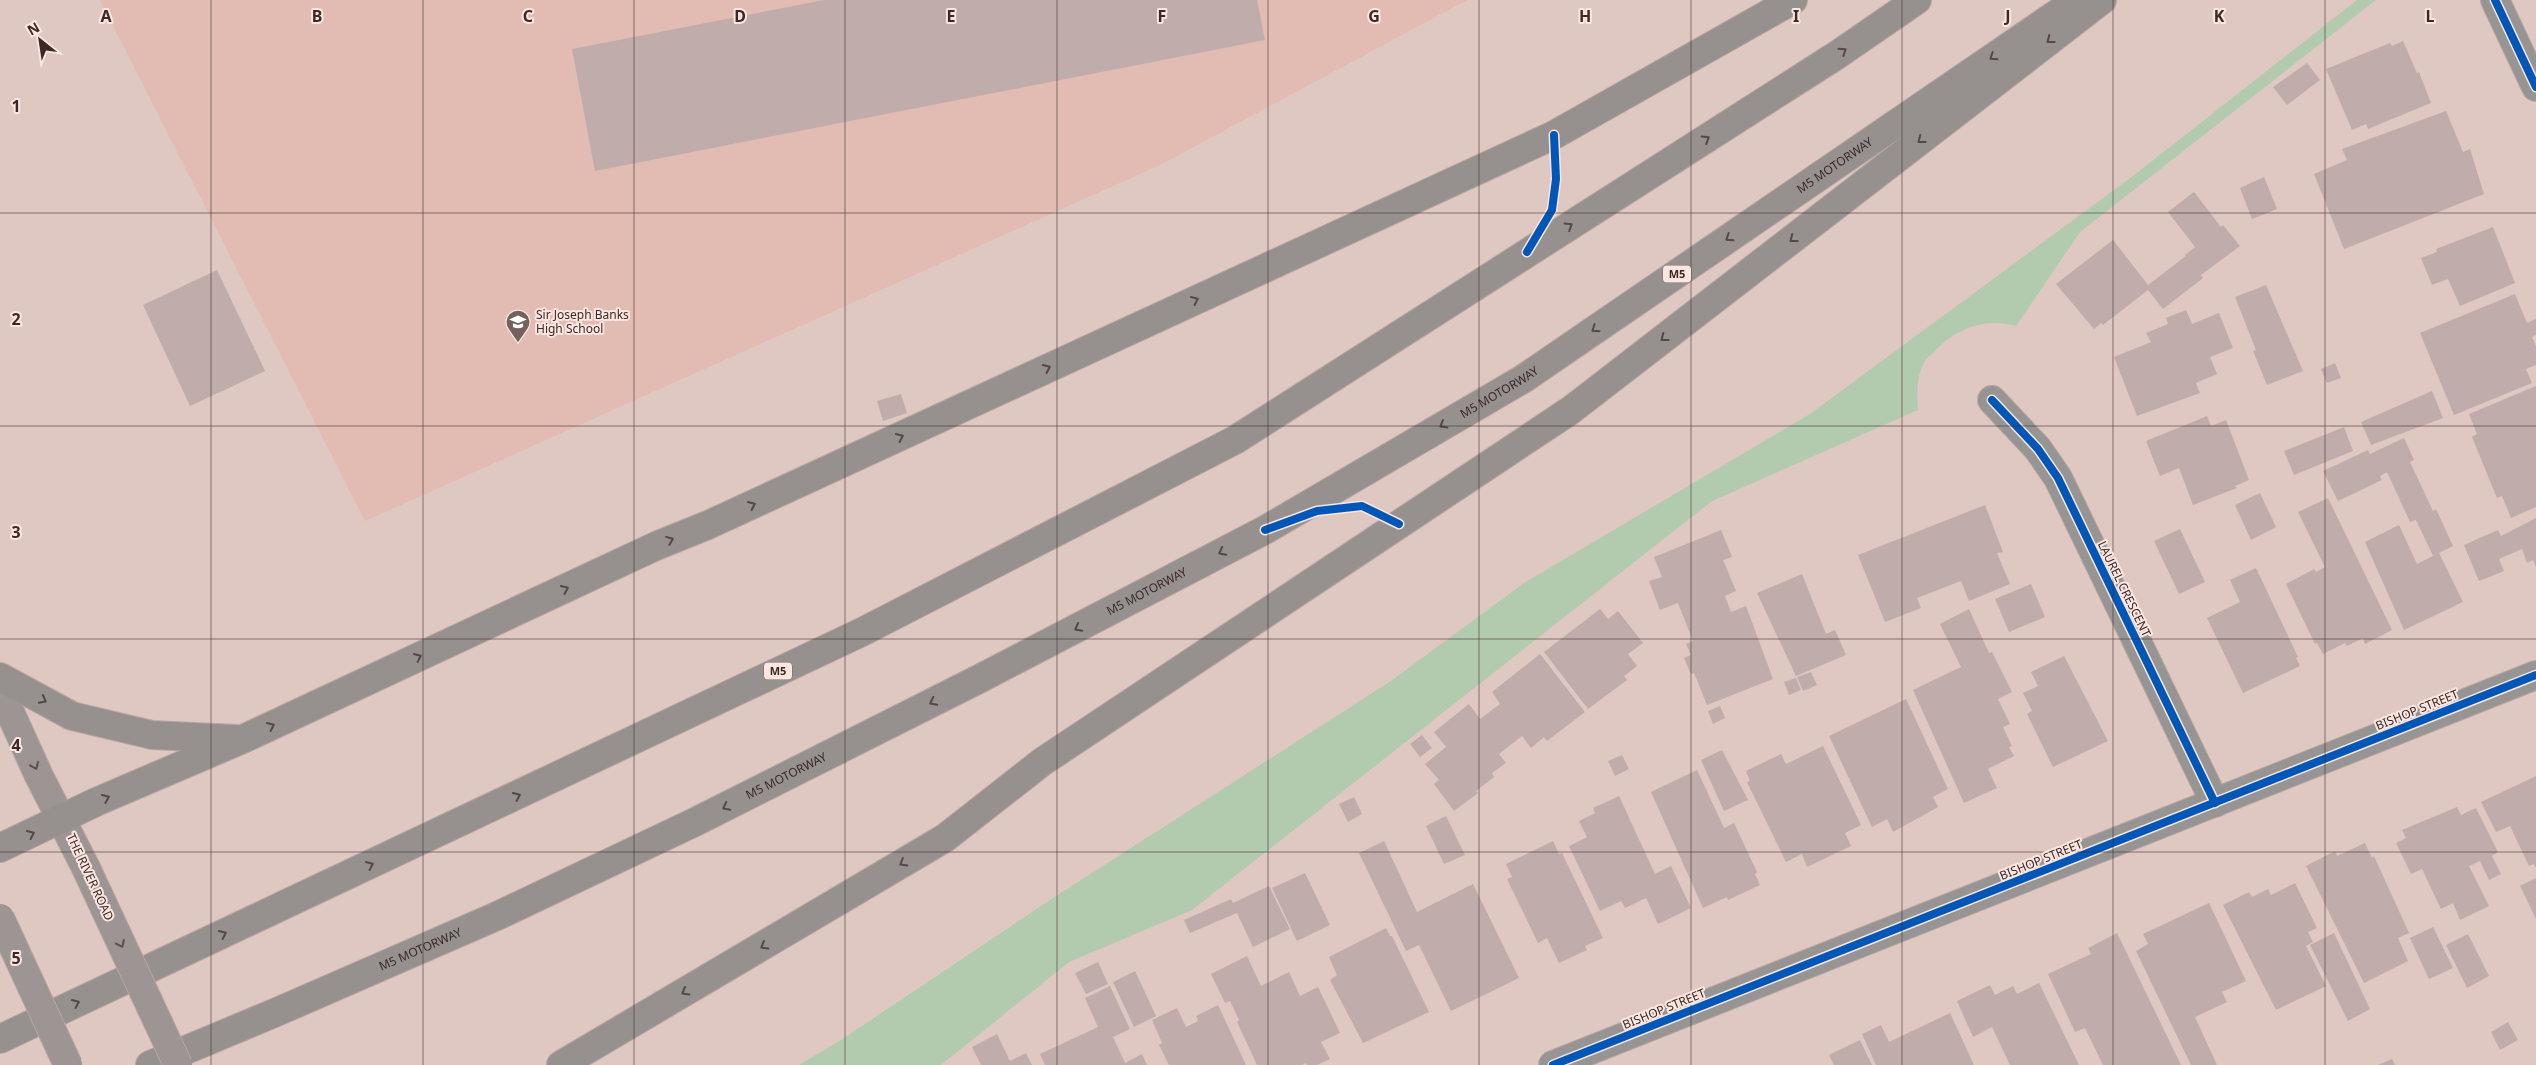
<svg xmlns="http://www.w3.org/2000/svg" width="2536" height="1065" viewBox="0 0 2536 1065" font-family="'Noto Sans',sans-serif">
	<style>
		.built { fill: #e2bbb3 }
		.green { fill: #b2caae }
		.building { fill: #c0adab }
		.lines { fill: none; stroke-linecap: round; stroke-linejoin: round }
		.minor-casing { stroke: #b8a6a2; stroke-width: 30 }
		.primary-casing { stroke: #b8a6a2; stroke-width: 30 }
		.motorway-casing { stroke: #b8a6a2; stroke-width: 30 }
		.minor { stroke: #969594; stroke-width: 28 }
		.primary { stroke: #9c9594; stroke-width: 28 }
		.motorway { stroke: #96918f; stroke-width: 28 }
		.primary-bridge-casing { stroke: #b8a6a2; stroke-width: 30; stroke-linecap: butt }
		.primary-bridge { stroke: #9c9594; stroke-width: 28 }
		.cycleway-casing { stroke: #fce6e1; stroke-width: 11 }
		.cycleway { stroke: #0057b8; stroke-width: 8 }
		.oneway { stroke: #564846 }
		.oneway2 { stroke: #5c4f4c }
		.grid { fill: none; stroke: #3a2926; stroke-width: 1; stroke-opacity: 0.55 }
		.labels { text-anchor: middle; stroke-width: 4; stroke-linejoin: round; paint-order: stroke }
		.shield { fill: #fce6e1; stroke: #74625e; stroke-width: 1 }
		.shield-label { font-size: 11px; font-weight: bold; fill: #3a2926 }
		.street-label { font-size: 12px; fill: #3a2926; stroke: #fce6e1 }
		.poi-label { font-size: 12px; fill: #3a2926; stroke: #fce6e1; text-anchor: start }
		.grid-label { font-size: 16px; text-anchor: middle; font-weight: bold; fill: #3a2926; stroke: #fce6e1; stroke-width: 4; stroke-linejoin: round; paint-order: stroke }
	</style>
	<rect width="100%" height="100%" fill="#dfc7c2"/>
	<path class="built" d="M 100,0 L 1467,0 L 1160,165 L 365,521 Z"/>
	<path class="green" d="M 2357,0 L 2376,0 L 2080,232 L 2016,326 C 1984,317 1955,329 1933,353 C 1929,356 1924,360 1923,365 C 1916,379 1917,395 1918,410 L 1712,501 L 1192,910 L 1069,962 L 941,1065 L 799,1065 L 841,1040 L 1050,900 L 1391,681 L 1524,583 L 1810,414 L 2133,176 Z"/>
	<g class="building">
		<path d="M 824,0 L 1257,0 L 1265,40 L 595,171 L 572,49 Z"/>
		<path d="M 2403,41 L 2417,73 L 2419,72 L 2431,103 L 2368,129 L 2366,124 L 2352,130 L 2326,69 L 2390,43 L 2392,46 Z"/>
		<path d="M 2307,63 L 2320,80 L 2287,105 L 2273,87 Z"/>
		<path d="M 2446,111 L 2463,152 L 2470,149 L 2484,194 L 2344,249 L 2314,174 L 2347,160 L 2342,149 Z"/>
		<path d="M 2264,177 L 2277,209 L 2252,219 L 2240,188 Z"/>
		<path d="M 2194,192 L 2221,227 L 2223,225 L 2240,246 L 2201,275 L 2203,278 L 2163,309 L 2148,290 L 2103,325 L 2101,323 L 2094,329 L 2056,284 L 2113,240 L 2148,285 L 2186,256 L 2185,255 L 2195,247 L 2168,212 Z"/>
		<path d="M 2493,227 L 2515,283 L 2460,306 L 2448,279 L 2432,285 L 2421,258 L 2437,252 L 2436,249 Z"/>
		<path d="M 217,270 L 265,371 L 190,406 L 143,305 Z"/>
		<path d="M 2266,285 L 2303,371 L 2267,385 L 2253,351 L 2256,350 L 2235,297 Z"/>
		<path d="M 2515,294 L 2527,323 L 2536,319 L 2536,335 L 2532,337 L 2536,346 L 2536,365 L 2526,369 L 2532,383 L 2454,415 L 2420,333 Z"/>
		<path d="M 2186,310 L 2192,324 L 2219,313 L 2233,348 L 2210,357 L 2217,374 L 2196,383 L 2200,393 L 2137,416 L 2114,357 L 2151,342 L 2146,333 L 2168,324 L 2166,318 Z"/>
		<path d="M 2335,363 L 2341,378 L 2327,383 L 2321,369 Z"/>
		<path d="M 2536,386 L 2536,507 L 2511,518 L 2502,496 L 2497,498 L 2472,437 L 2477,434 L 2469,414 Z"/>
		<path d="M 2432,391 L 2443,418 L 2371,445 L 2361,422 Z"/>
		<path d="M 901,394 L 907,413 L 883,421 L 877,401 Z"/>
		<path d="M 2207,416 L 2211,426 L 2226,420 L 2249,480 L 2235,486 L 2237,488 L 2193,505 L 2179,468 L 2160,476 L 2146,441 Z"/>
		<path d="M 2344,427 L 2353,451 L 2294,475 L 2284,451 Z"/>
		<path d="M 2404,438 L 2414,460 L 2410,462 L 2433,511 L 2436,509 L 2453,546 L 2439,553 L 2463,602 L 2404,630 L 2365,542 L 2399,525 L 2417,564 L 2433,556 L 2416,520 L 2410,522 L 2387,472 L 2380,476 L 2382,480 L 2338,501 L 2323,471 L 2368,450 L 2370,454 Z"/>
		<path d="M 2260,493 L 2276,527 L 2251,540 L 2235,505 Z"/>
		<path d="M 2328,498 L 2392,630 L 2365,644 L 2363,638 L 2347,646 L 2345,643 L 2323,654 L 2317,643 L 2315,644 L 2286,584 L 2314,569 L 2316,572 L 2325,567 L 2298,512 Z"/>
		<path d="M 1985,505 L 2003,552 L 1997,553 L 2010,584 L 1969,601 L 1961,581 L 1917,598 L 1921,608 L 1885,622 L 1858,555 Z"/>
		<path d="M 2536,518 L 2536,567 L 2533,560 L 2527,563 L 2522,549 L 2499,559 L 2504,571 L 2479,581 L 2464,545 L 2498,530 L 2501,536 Z"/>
		<path d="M 2180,529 L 2205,582 L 2179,594 L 2154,541 Z"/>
		<path d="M 1721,530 L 1732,557 L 1723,560 L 1736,591 L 1725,596 L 1731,612 L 1746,606 L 1773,679 L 1707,705 L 1694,673 L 1691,674 L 1684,658 L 1691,655 L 1686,644 L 1693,641 L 1678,603 L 1660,610 L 1649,581 L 1662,577 L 1654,557 Z"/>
		<path d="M 2256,568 L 2298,657 L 2296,658 L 2300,666 L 2243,693 L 2207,618 L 2240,602 L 2230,580 Z"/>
		<path d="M 1802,574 L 1826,634 L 1835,630 L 1846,655 L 1796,676 L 1757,593 Z"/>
		<path d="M 2031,584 L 2045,617 L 2009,632 L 1995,599 Z"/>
		<path d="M 1600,609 L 1608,619 L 1618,611 L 1643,643 L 1628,654 L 1637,666 L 1624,676 L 1627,680 L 1588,709 L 1544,652 Z"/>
		<path d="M 1969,609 L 1989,653 L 1992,652 L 2012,692 L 1998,699 L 2010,724 L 2003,727 L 2012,746 L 2009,747 L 2014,756 L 1988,769 L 1997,788 L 1964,803 L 1913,690 L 1961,667 L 1940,624 Z"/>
		<path d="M 1540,654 L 1585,712 L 1547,741 L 1544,737 L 1531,748 L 1522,736 L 1499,754 L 1506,763 L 1492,773 L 1494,777 L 1476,791 L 1478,793 L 1454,811 L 1434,784 L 1439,780 L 1425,764 L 1446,747 L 1434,732 L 1469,704 L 1480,719 L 1500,704 L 1492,692 Z"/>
		<path d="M 2064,656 L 2108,741 L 2053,767 L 2027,714 L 2032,711 L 2023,693 L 2038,686 L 2031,672 Z"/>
		<path d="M 1811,672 L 1817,685 L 1803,691 L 1797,677 Z"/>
		<path d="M 1796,678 L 1801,690 L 1789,695 L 1784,682 Z"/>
		<path d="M 1906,699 L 1948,789 L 1933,797 L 1938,807 L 1893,832 L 1887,819 L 1872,827 L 1829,736 Z"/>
		<path d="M 1720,706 L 1725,718 L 1713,724 L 1708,711 Z"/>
		<path d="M 1422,735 L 1432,748 L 1420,757 L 1410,744 Z"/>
		<path d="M 1823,746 L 1861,825 L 1845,833 L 1851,846 L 1807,867 L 1802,854 L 1786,862 L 1747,782 L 1750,781 L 1746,771 L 1781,754 L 1786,764 Z"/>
		<path d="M 1722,750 L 1748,800 L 1724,811 L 1701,760 Z"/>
		<path d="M 1622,755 L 1629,769 L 1615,776 L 1608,761 Z"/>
		<path d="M 1697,770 L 1724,828 L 1734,823 L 1757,872 L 1755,874 L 1760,885 L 1728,900 L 1727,897 L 1703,908 L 1651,792 Z"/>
		<path d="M 2536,776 L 2536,868 L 2534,864 L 2529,866 L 2510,826 L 2496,832 L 2481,802 Z"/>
		<path d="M 1619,796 L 1655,874 L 1671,866 L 1691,908 L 1658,924 L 1646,898 L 1625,908 L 1621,901 L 1600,911 L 1569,846 L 1587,837 L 1579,821 L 1595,813 L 1593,808 Z"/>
		<path d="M 1354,797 L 1362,814 L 1348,822 L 1339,804 Z"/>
		<path d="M 2457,807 L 2461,815 L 2476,808 L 2498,852 L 2492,856 L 2501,874 L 2489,880 L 2480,861 L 2469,866 L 2489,906 L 2460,920 L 2453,903 L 2441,909 L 2422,869 L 2411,874 L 2396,843 L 2406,838 L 2402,830 Z"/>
		<path d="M 1446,816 L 1465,855 L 1444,864 L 1426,826 Z"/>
		<path d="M 1384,841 L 1417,912 L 1473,884 L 1519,978 L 1451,1011 L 1419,945 L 1406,951 L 1359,853 Z"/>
		<path d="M 1553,841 L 1559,854 L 1562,853 L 1603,938 L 1585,946 L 1587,950 L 1559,963 L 1547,938 L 1538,943 L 1507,879 L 1512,877 L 1506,864 Z"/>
		<path d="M 2365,843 L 2372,858 L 2374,856 L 2409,933 L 2398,938 L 2408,961 L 2364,983 L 2306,866 L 2335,851 L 2337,856 Z"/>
		<path d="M 1305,873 L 1330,925 L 1297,941 L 1272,888 Z"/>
		<path d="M 2536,878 L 2536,919 L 2520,886 Z"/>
		<path d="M 2295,883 L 2317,928 L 2308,932 L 2313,942 L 2306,946 L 2326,986 L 2276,1010 L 2223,905 L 2249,892 L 2252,897 L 2268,889 L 2271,895 Z"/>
		<path d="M 1269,886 L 1290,929 L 1253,947 L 1237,913 L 1190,933 L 1184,920 L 1231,899 L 1233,903 Z"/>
		<path d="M 2209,903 L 2246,981 L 2222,992 L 2227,1002 L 2195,1017 L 2217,1065 L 2191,1065 L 2136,951 L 2148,944 L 2143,934 Z"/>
		<path d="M 2433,927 L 2453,968 L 2429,979 L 2410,938 Z"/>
		<path d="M 1386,928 L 1390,936 L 1392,936 L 1429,1012 L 1363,1043 L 1330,980 L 1337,975 L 1329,957 Z"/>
		<path d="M 2117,933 L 2181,1065 L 2103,1065 L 2085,1028 L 2075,1032 L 2048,974 L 2091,954 L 2088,948 Z"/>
		<path d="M 2334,933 L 2370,1009 L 2348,1021 L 2310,945 Z"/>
		<path d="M 2468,934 L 2489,976 L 2467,988 L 2446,945 Z"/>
		<path d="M 1247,956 L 1261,986 L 1289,972 L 1300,996 L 1318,987 L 1340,1033 L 1321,1042 L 1330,1059 L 1317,1065 L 1307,1065 L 1306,1063 L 1302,1065 L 1257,1065 L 1237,1022 L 1239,1020 L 1230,1001 L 1225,1003 L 1211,974 Z"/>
		<path d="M 1098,962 L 1108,984 L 1086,994 L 1075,973 Z"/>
		<path d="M 1135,971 L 1156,1016 L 1134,1027 L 1113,982 Z"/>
		<path d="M 2039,983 L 2079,1065 L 2010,1065 L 1992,1027 L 1973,1037 L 1957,1001 L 1990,985 L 1995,995 L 2013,986 L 2017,994 Z"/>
		<path d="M 1110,986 L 1130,1029 L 1113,1037 L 1125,1063 L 1142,1054 L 1147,1065 L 1045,1065 L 1040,1054 L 1098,1027 L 1085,998 Z"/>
		<path d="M 1218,1005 L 1246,1065 L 1169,1065 L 1159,1045 L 1162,1043 L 1152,1020 L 1177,1008 L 1186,1027 L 1198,1021 L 1196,1016 Z"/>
		<path d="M 1950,1013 L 1974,1065 L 1876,1065 L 1862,1034 L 1881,1025 L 1889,1042 Z"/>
		<path d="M 2508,1022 L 2518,1040 L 2500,1050 L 2491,1032 Z"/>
		<path d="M 997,1034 L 1010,1061 L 1026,1053 L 1032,1065 L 981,1065 L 972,1047 Z"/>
		<path d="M 1860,1040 L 1872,1065 L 1834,1065 L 1829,1055 Z"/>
		<path d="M 2392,1059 L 2395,1065 L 2378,1065 Z"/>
	</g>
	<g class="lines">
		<defs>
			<g id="minor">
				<path d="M 2495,0 L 2536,87"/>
				<path d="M 1992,400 L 2038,449 L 2058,478 L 2215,803"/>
				<path d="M 1553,1065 L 2536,675"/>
			</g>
			<path id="primary" d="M 0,690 L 39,776 L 86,868"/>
			<g id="motorway">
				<path d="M 0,677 L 72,716 L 152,735 L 236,739"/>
				<path d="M 0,848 L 96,802 L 243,739 L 656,546 L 708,525 L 1554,135 L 1793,0"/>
				<path d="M 0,1039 L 862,632 L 1235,440 L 1837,55 L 1917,0"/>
				<path id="s1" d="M 150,1065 L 279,1011 L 497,916 L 695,822 L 979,679 L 1265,530 L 1523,379 L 2077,0"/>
				<path d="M 561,1065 L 945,838 L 1042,762 L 1571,410 L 2102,0"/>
			</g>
		</defs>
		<use href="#minor" class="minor-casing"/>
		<use href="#primary" class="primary-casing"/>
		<use href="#motorway" class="motorway-casing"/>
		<use href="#minor" class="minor"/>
		<use href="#primary" class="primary"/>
		<use href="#motorway" class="motorway"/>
		<defs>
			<g id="primary-bridge">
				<path d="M 86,868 L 178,1065"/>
				<path d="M 0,918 L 68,1065"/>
			</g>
		</defs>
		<use href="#primary-bridge" class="primary-bridge-casing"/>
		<use href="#primary-bridge" class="primary-bridge"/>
		<defs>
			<g id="cycleway">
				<path d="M 2495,0 L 2536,87"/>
				<path d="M 1527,252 L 1552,210 L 1556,179 L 1554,135"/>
				<path d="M 1992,400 L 2038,449 L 2058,478 L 2215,803"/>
				<path d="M 1265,530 L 1317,511 L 1362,506 L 1399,524"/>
				<path d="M 1553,1065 L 2536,675"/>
			</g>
		</defs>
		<use href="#cycleway" class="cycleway-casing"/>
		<use href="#cycleway" class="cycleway"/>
	</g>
	<defs><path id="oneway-chevron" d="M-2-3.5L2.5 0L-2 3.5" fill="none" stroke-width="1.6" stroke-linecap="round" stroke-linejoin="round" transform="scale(1.25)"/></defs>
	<g class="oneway">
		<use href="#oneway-chevron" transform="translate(2050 40) rotate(142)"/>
		<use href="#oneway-chevron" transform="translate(1843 51) rotate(-34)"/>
		<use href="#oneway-chevron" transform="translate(1993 57) rotate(146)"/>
		<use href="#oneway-chevron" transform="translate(1706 139) rotate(-32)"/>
		<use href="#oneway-chevron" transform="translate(1921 140) rotate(142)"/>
		<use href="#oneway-chevron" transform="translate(1569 226) rotate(-32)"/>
		<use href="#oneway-chevron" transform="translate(1729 238) rotate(146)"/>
		<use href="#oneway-chevron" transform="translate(1793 239) rotate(142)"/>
		<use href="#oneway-chevron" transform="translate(1195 300) rotate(-25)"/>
		<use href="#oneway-chevron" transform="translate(1595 329) rotate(146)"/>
		<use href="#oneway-chevron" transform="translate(1664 338) rotate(142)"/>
		<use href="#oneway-chevron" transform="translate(1047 368) rotate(-25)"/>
		<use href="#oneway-chevron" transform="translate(1443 425) rotate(150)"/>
		<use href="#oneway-chevron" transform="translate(900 437) rotate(-25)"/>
		<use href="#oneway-chevron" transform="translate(752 505) rotate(-25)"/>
		<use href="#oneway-chevron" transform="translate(670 540) rotate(-22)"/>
		<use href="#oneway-chevron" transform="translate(1222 552) rotate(152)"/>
		<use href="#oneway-chevron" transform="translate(565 589) rotate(-25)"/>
		<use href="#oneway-chevron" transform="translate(1078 628) rotate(152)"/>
		<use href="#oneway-chevron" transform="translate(418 657) rotate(-25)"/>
		<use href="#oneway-chevron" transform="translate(43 700) rotate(28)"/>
		<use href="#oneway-chevron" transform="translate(933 702) rotate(153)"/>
		<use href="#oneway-chevron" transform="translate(271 726) rotate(-25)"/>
		<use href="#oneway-chevron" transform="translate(517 796) rotate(-25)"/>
		<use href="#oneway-chevron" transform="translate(106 798) rotate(-23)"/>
		<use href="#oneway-chevron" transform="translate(726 807) rotate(153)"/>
		<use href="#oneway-chevron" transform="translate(31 834) rotate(-25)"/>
		<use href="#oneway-chevron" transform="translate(903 863) rotate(149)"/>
		<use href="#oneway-chevron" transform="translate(370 865) rotate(-25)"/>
		<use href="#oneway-chevron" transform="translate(223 934) rotate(-25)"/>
		<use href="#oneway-chevron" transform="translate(764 946) rotate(149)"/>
		<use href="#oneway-chevron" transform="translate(685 992) rotate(150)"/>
		<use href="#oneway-chevron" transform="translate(76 1003) rotate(-25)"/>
	</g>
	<g class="oneway2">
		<use href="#oneway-chevron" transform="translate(35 766) rotate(67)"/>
		<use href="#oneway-chevron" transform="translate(121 944) rotate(65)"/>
	</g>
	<path class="grid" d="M 211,0 L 211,1065M 423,0 L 423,1065M 634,0 L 634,1065M 845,0 L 845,1065M 1057,0 L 1057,1065M 1268,0 L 1268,1065M 1479,0 L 1479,1065M 1691,0 L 1691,1065M 1902,0 L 1902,1065M 2113,0 L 2113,1065M 2325,0 L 2325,1065M 0,213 L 2536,213M 0,426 L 2536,426M 0,639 L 2536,639M 0,852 L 2536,852"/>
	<defs>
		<symbol id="school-pin" viewBox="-11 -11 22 30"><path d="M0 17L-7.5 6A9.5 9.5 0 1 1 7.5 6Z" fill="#74605d" stroke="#fce6e1"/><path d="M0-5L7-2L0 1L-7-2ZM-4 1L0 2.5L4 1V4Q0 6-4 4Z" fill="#fff"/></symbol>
	</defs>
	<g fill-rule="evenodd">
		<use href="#school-pin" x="504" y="308" width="28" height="38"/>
	</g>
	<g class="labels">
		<g class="shield">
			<rect x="1663" y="265.5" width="28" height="17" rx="4"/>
			<rect x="764" y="662.5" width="28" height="17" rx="4"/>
		</g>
		<g class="shield-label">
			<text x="1677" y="278">M5</text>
			<text x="778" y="675">M5</text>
		</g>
		<g class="street-label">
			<text dy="4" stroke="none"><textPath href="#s1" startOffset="1914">M5 MOTORWAY</textPath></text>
			<text dy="4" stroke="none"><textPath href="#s1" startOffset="1509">M5 MOTORWAY</textPath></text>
			<text transform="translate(2124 589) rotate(64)" y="4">LAUREL CRESCENT</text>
			<text dy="4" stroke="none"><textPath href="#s1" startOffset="1104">M5 MOTORWAY</textPath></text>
			<text transform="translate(2417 710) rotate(-22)" y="4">BISHOP STREET</text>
			<text dy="4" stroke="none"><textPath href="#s1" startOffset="699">M5 MOTORWAY</textPath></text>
			<text transform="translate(2041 860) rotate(-22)" y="4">BISHOP STREET</text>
			<text transform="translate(90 877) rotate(65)" y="4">THE RIVER ROAD</text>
			<text dy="4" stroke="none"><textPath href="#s1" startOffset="294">M5 MOTORWAY</textPath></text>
			<text transform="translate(1664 1009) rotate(-22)" y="4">BISHOP STREET</text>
		</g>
		<g class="poi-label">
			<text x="536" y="319">Sir Joseph Banks<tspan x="536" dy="14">High School</tspan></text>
		</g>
	</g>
	<g class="grid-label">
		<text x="106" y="22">A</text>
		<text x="317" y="22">B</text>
		<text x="528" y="22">C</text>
		<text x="740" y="22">D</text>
		<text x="951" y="22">E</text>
		<text x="1162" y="22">F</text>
		<text x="1374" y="22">G</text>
		<text x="1585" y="22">H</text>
		<text x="1796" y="22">I</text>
		<text x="2008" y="22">J</text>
		<text x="2219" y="22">K</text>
		<text x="2430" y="22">L</text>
		<text x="16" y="112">1</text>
		<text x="16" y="325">2</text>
		<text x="16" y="538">3</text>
		<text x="16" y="751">4</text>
		<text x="16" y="964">5</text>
	</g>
	<g transform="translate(40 40) rotate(330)" stroke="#fce6e1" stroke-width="4" paint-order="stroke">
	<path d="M0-4L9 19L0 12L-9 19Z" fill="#3a2926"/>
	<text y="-8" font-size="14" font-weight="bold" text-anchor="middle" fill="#3a2926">N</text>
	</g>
</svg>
